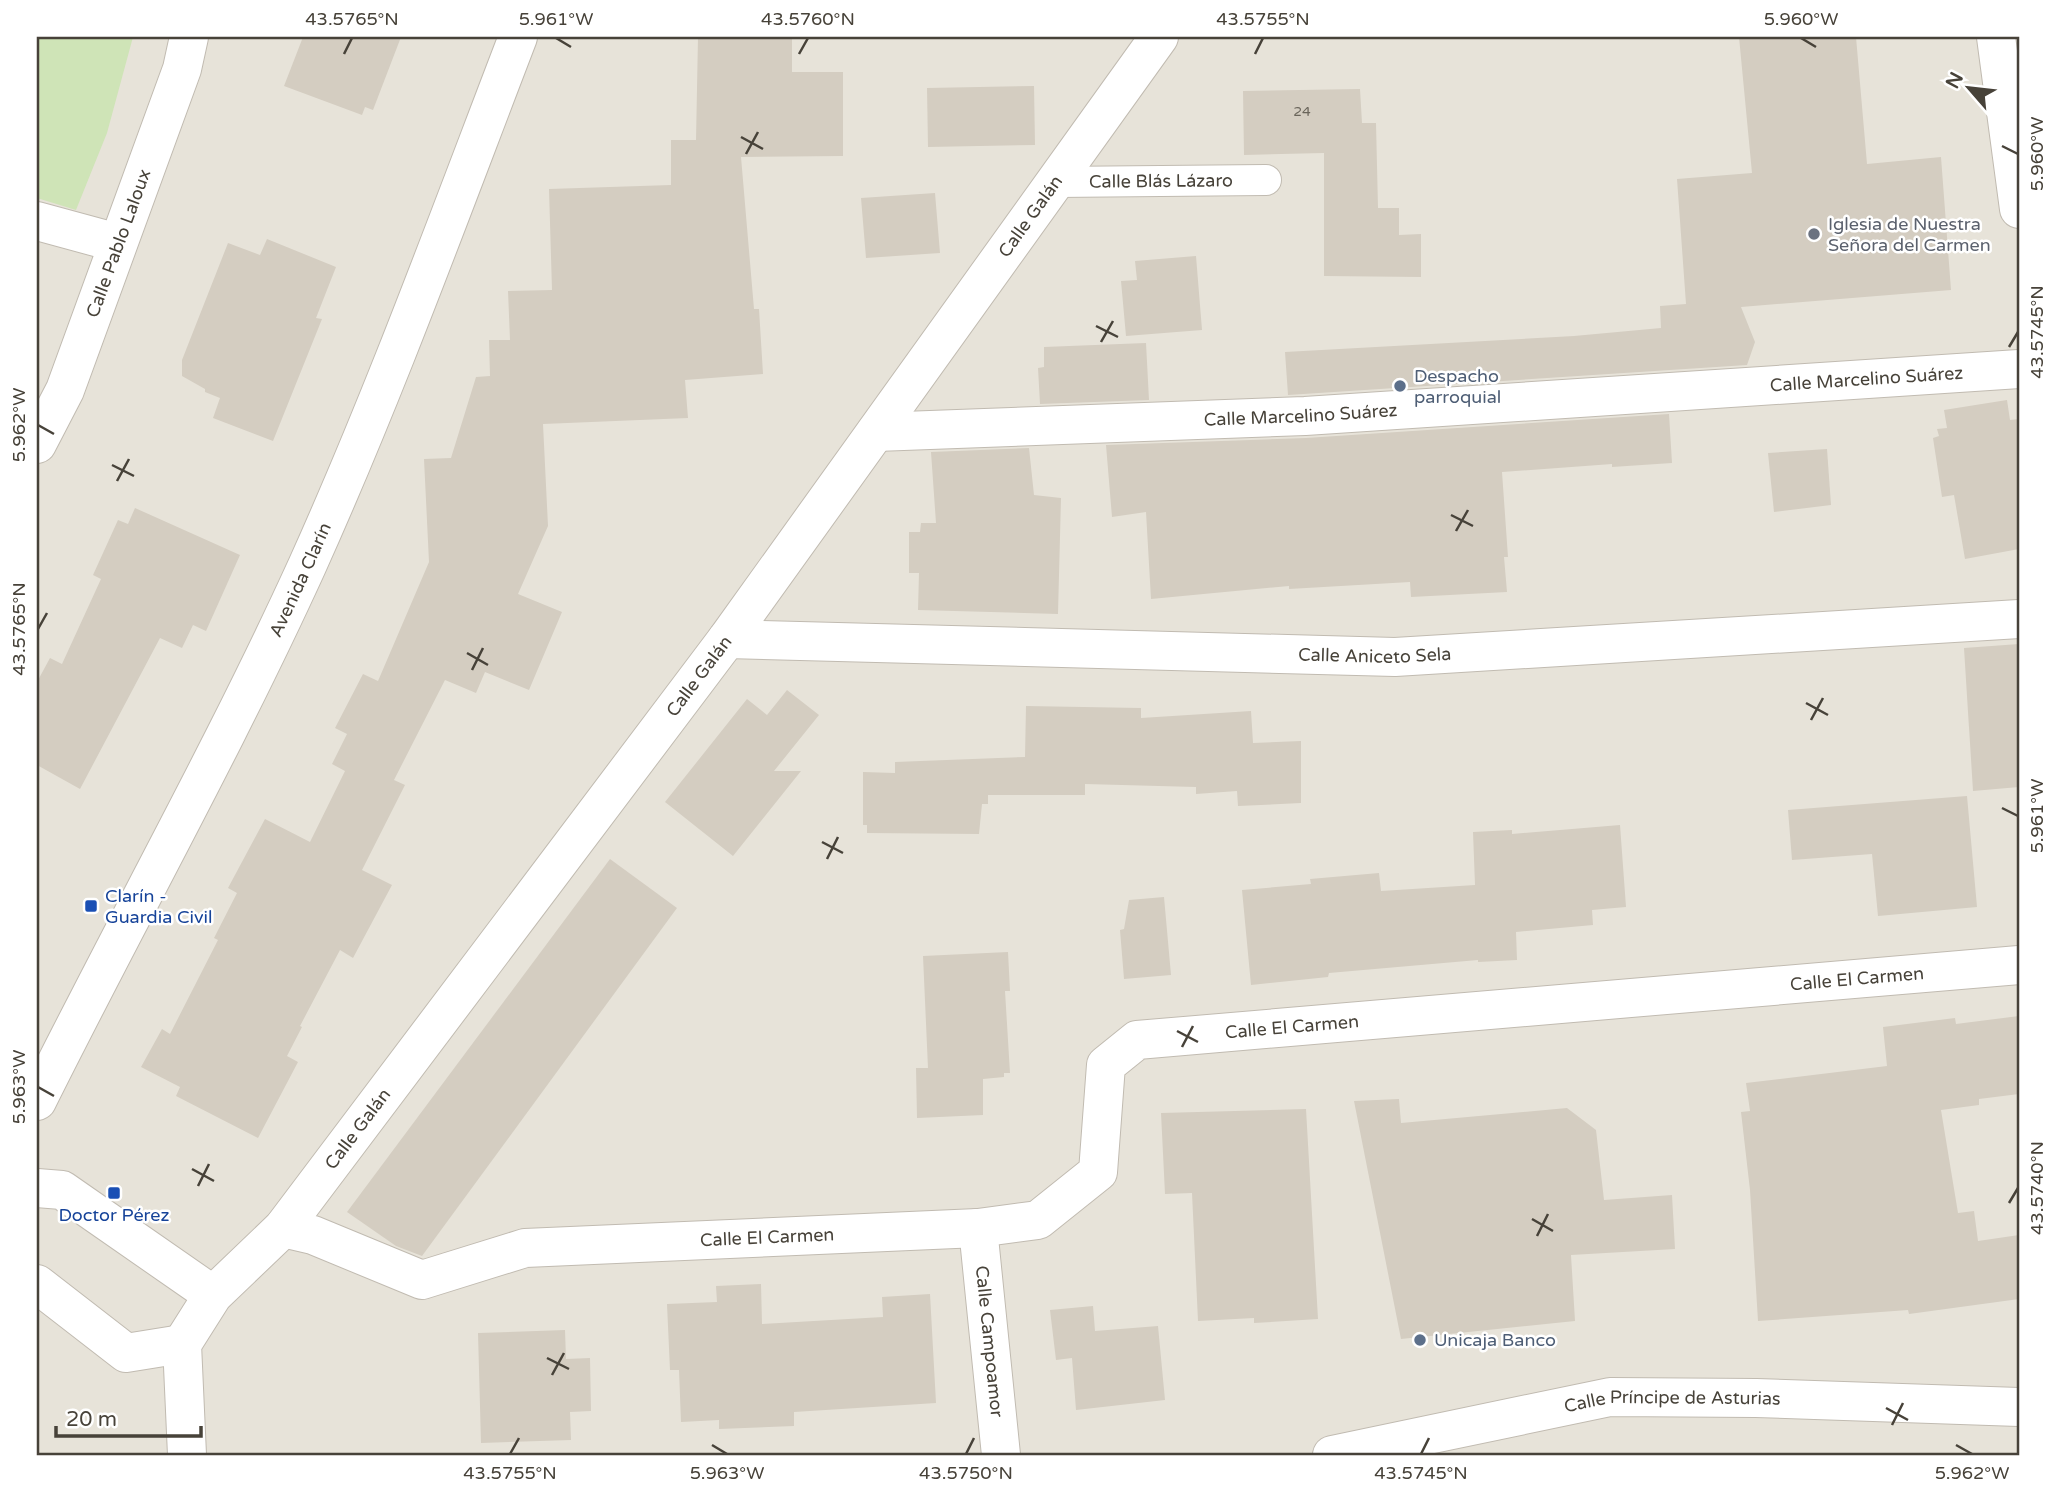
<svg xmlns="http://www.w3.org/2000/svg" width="2056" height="1492" viewBox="0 0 2056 1492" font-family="'Varela Round',sans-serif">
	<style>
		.residential { fill: #e7e3d9 }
		.green { fill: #cfe4b7 }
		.building { fill: #d4cdc1 }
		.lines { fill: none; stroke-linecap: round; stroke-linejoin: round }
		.service-casing { stroke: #c1bbb1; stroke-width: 32 }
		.pedestrian-casing { stroke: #c1bbb1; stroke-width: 40 }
		.minor-casing { stroke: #c1bbb1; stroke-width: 40 }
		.service { stroke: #fff; stroke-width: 30 }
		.pedestrian { stroke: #fff; stroke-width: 38 }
		.minor { stroke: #fff; stroke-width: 38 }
		.ticks { fill: none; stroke: #474239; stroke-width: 2.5 }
		.worship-dot { fill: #6b7280; stroke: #fff; stroke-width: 2.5 }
		.service-dot { fill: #5c6f8a; stroke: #fff; stroke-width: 2.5 }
		.transit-dot { fill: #1a4fb4; stroke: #fff; stroke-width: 2.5 }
		.labels { text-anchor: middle; stroke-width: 5; stroke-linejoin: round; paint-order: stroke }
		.number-label { font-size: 14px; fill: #6a655b }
		.street-label { font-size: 18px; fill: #474239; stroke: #fff }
		.worship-label { font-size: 18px; fill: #5b616d; stroke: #fff; text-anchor: start }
		.service-label { font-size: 18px; fill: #4e5e75; stroke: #fff; text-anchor: start }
		.transit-label { font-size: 18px; fill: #164399; stroke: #fff; text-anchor: start }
		.neatline { fill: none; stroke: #474239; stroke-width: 2.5 }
		.ticks-label { font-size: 18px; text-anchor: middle; fill: #474239 }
	</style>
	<rect width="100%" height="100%" fill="#f4f1ea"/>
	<rect class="residential" x="37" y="37" width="1982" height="1418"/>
	<path class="green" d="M 37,37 L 133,37 L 107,133 L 76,210 L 37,198 Z"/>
	<g class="building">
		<path d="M 303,37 L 401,37 L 373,110 L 365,107 L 362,115 L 284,86 Z"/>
		<path d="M 698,37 L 792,37 L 792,72 L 843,72 L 843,156 L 741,157 L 754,309 L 759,309 L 763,374 L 685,380 L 688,418 L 543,424 L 548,526 L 518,594 L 562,612 L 529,690 L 485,672 L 476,693 L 445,680 L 394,780 L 405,785 L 362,870 L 392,885 L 353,958 L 340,950 L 300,1026 L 302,1027 L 287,1056 L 298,1062 L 258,1138 L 176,1096 L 180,1087 L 141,1067 L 162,1029 L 170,1034 L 218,940 L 214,938 L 237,893 L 228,888 L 265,819 L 310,842 L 345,771 L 332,764 L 347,734 L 335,728 L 363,674 L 378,681 L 429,562 L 424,459 L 451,458 L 476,377 L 490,376 L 489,340 L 510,340 L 508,291 L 552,290 L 549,189 L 671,185 L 671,140 L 696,140 Z"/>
		<path d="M 1739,37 L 1856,37 L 1867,164 L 1941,157 L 1951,290 L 1741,307 L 1755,342 L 1747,365 L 1288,395 L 1285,352 L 1574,336 L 1661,328 L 1660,306 L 1686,304 L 1677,179 L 1752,173 Z"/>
		<path d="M 1034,86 L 1035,145 L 928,147 L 927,88 Z"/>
		<path d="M 1360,89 L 1362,123 L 1376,123 L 1378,208 L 1399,208 L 1399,235 L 1421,234 L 1421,277 L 1324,276 L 1324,153 L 1244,155 L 1243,91 Z"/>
		<path d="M 935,193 L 940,253 L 866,258 L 861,198 Z"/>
		<path d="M 267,239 L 336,267 L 316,318 L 322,319 L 273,441 L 213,418 L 220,398 L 205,392 L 205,389 L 182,376 L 182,360 L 228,243 L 260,255 Z"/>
		<path d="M 1196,256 L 1202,330 L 1126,336 L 1121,281 L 1137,280 L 1135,261 Z"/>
		<path d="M 1146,343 L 1149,400 L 1040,404 L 1038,368 L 1044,367 L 1044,347 Z"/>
		<path d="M 2007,400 L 2010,420 L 2019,419 L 2019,549 L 1965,559 L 1954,495 L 1942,497 L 1933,438 L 1939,436 L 1937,429 L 1947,428 L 1944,410 Z"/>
		<path d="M 1669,414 L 1672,463 L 1612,467 L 1612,464 L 1502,472 L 1508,557 L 1504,557 L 1507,592 L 1411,597 L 1410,582 L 1289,589 L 1289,586 L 1151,599 L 1146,512 L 1112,517 L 1106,445 L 1306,438 Z"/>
		<path d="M 1029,448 L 1034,495 L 1061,498 L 1058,614 L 918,610 L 919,573 L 909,573 L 909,532 L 920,532 L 921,523 L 936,523 L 931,452 Z"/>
		<path d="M 1827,449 L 1831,505 L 1774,512 L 1768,453 Z"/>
		<path d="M 135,508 L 240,555 L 206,631 L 193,625 L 182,648 L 160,638 L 80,789 L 37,765 L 37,682 L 50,658 L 62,664 L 101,579 L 93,575 L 118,520 L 128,524 Z"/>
		<path d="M 2019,644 L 2019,787 L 1973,791 L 1964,648 Z"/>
		<path d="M 787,690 L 819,715 L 774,771 L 801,771 L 733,856 L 665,802 L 747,699 L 767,715 Z"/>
		<path d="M 1026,706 L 1141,708 L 1141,718 L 1251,711 L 1253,743 L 1301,741 L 1301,803 L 1238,806 L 1237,791 L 1196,794 L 1196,787 L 1085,784 L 1085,795 L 988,795 L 988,804 L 982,804 L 979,834 L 867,833 L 867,825 L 863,825 L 863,772 L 895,773 L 895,762 L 1025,757 Z"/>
		<path d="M 1967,796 L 1977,907 L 1878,916 L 1872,854 L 1792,860 L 1788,810 Z"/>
		<path d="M 1620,825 L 1626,907 L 1592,910 L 1593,925 L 1516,932 L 1517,960 L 1478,962 L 1478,960 L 1329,973 L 1328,977 L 1251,985 L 1242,890 L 1311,884 L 1310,879 L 1379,873 L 1381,891 L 1475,885 L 1473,832 L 1512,830 L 1512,834 Z"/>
		<path d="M 610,859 L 677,908 L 422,1256 L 396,1246 L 347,1212 Z"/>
		<path d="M 1164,897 L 1171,975 L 1124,979 L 1120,930 L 1124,929 L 1129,900 Z"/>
		<path d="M 1008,952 L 1010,991 L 1005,991 L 1010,1073 L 1004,1073 L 1004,1077 L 983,1079 L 983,1115 L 917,1118 L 916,1068 L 928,1068 L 923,956 Z"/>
		<path d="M 2019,1016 L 2019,1094 L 1979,1099 L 1979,1105 L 1941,1110 L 1958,1213 L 1974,1211 L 1978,1241 L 2019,1235 L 2019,1299 L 1909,1314 L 1908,1310 L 1758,1321 L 1750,1190 L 1741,1112 L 1750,1111 L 1746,1083 L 1887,1066 L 1883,1027 L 1955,1018 L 1956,1024 Z"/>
		<path d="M 1399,1099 L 1401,1123 L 1567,1108 L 1596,1130 L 1604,1200 L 1672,1195 L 1675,1249 L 1571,1255 L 1575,1321 L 1401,1339 L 1354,1101 Z"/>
		<path d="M 1306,1109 L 1318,1319 L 1254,1323 L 1254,1318 L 1198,1321 L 1192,1193 L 1165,1194 L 1161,1113 Z"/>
		<path d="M 761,1284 L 762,1324 L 883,1317 L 882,1297 L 930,1294 L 936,1403 L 794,1412 L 794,1426 L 719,1429 L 719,1420 L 681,1422 L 679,1370 L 670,1370 L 667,1304 L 717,1302 L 716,1286 Z"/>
		<path d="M 1093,1306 L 1095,1331 L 1158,1326 L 1165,1400 L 1076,1410 L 1072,1358 L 1056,1360 L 1050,1310 Z"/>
		<path d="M 565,1330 L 566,1359 L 590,1358 L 591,1411 L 570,1412 L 571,1440 L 481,1443 L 478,1333 Z"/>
	</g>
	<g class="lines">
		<defs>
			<g id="service">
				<path id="s1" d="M 1056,182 L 1266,180"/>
			</g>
			<g id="pedestrian">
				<path d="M 37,221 L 118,243"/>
				<path id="s2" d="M 876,432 L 1305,416 L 2019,369"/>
			</g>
			<g id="minor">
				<path d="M 1996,37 L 2019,209"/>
				<path id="s3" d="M 37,444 L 65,390 L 182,69 L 189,37"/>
				<path id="s4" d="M 727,639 L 1395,657 L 2019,619"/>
				<path id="s5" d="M 37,1101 C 126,922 224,748 307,566 C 385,393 450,214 518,37"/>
				<path d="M 37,1188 L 62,1190 L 213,1295"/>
				<path id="s6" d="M 283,1228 L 313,1235 L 422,1280 L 525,1248 L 978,1228 L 1038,1220 L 1098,1172 L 1106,1065 L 1137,1040 L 2019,965"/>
				<path id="s7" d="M 978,1228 L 1001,1455"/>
				<path d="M 37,1284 L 126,1353 L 182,1344"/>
				<path id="s8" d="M 187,1455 L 182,1344 L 213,1295 L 283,1228 L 727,639 L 1159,37"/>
				<path id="s9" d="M 1332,1455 L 1610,1397 L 1756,1398 L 2019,1407"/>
			</g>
		</defs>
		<use href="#service" class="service-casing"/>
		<use href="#pedestrian" class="pedestrian-casing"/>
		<use href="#minor" class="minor-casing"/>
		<use href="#service" class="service"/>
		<use href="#pedestrian" class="pedestrian"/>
		<use href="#minor" class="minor"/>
	</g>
	<path class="ticks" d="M 556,38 L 571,47M 1801,38 L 1816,47M 344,54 L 352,38M 799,54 L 808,38M 1255,54 L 1263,38M 741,137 L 763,149M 2002,146 L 2018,154M 746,154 L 758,132M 1096,326 L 1118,337M 1101,342 L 1113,321M 2009,347 L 2018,332M 38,425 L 54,434M 112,465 L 134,476M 117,481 L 129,459M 1451,515 L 1473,526M 1456,531 L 1468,510M 38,629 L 47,613M 467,653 L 488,665M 472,670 L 483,648M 1806,703 L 1828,715M 1811,720 L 1823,698M 2002,808 L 2018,816M 822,842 L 843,853M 827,859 L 838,837M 1177,1031 L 1198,1042M 1182,1047 L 1193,1026M 38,1087 L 54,1096M 192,1169 L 214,1181M 198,1186 L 209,1164M 2009,1203 L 2018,1188M 1532,1219 L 1553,1231M 1537,1236 L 1548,1214M 547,1358 L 569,1369M 552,1375 L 564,1353M 1886,1408 L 1908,1420M 1892,1425 L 1903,1403M 712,1445 L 727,1454M 1956,1445 L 1972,1454M 510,1454 L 519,1438M 966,1454 L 974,1438M 1421,1454 L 1429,1438"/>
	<circle class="worship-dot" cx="1814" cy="234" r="7"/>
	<g class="service-dot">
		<circle cx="1400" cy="386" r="7"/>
		<circle cx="1420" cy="1340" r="7"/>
	</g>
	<g class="transit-dot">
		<rect x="84" y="899" width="14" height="14" rx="3.5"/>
		<rect x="107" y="1186" width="14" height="14" rx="3.5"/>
	</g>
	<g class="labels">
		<g class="number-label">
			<text x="1302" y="116">24</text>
		</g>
		<g class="street-label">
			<text dy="6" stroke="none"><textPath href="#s1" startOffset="105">Calle Blás Lázaro</textPath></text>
			<text dy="6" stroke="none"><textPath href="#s8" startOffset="1524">Calle Galán</textPath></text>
			<text dy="6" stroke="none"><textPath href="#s3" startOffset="217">Calle Pablo Laloux</textPath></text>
			<text dy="6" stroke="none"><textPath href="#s2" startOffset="992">Calle Marcelino Suárez</textPath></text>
			<text dy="6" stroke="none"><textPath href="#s2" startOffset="425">Calle Marcelino Suárez</textPath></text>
			<text dy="6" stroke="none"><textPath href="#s5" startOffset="584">Avenida Clarín</textPath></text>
			<text dy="6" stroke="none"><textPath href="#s4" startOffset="648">Calle Aniceto Sela</textPath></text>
			<text dy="6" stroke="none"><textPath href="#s8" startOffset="957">Calle Galán</textPath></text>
			<text dy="6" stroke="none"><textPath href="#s6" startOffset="1717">Calle El Carmen</textPath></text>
			<text dy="6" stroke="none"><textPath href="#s6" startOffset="1150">Calle El Carmen</textPath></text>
			<text dy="6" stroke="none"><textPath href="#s8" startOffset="390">Calle Galán</textPath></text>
			<text dy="6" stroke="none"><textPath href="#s6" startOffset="499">Calle El Carmen</textPath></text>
			<text dy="6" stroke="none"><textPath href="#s7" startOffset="114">Calle Campoamor</textPath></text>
			<text dy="6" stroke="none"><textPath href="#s9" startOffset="346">Calle Príncipe de Asturias</textPath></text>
		</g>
		<g class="worship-label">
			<text x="1828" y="230">Iglesia de Nuestra<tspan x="1828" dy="21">Señora del Carmen</tspan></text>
		</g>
		<g class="service-label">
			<text x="1414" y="382">Despacho<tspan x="1414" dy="21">parroquial</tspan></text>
			<text x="1434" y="1346">Unicaja Banco</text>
		</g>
		<g class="transit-label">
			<text x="105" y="902">Clarín -<tspan x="105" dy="21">Guardia Civil</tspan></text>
			<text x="114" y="1221" text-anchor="middle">Doctor Pérez</text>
		</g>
	</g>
	<rect width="2056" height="1492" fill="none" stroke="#ffffff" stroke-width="77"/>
	<g transform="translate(1969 88) rotate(298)" stroke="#ffffff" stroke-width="5" paint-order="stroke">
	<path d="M0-5L12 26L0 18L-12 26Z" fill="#474239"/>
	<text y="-10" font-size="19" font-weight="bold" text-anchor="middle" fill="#474239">N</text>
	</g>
	<path d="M56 1426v10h145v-10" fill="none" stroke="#474239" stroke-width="3.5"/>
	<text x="66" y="1426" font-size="21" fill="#474239" stroke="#ffffff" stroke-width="5" paint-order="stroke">20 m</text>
	<rect x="38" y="38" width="1980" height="1416" class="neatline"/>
	<g class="ticks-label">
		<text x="352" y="25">43.5765°N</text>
		<text x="556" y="25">5.961°W</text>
		<text x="808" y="25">43.5760°N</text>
		<text x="1263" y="25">43.5755°N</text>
		<text x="1801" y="25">5.960°W</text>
		<text transform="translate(2037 154) rotate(-90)" y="6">5.960°W</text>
		<text transform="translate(2037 332) rotate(-90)" y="6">43.5745°N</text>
		<text transform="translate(19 425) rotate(-90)" y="6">5.962°W</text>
		<text transform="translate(19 629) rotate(-90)" y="6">43.5765°N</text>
		<text transform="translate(2037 816) rotate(-90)" y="6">5.961°W</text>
		<text transform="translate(19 1087) rotate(-90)" y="6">5.963°W</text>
		<text transform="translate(2037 1188) rotate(-90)" y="6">43.5740°N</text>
		<text x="510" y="1479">43.5755°N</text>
		<text x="727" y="1479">5.963°W</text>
		<text x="966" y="1479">43.5750°N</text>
		<text x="1421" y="1479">43.5745°N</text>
		<text x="1972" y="1479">5.962°W</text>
	</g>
</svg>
